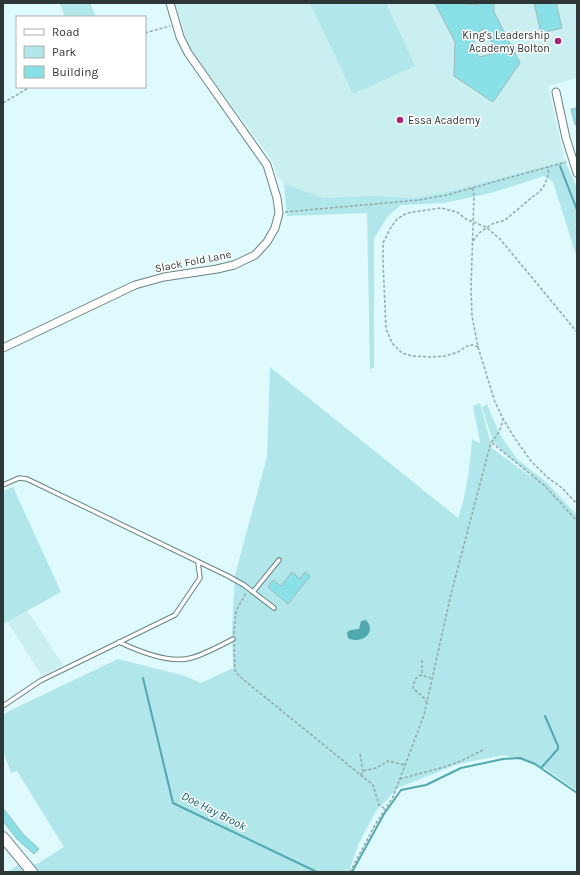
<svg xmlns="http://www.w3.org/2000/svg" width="580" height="875" viewBox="0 0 580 875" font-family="Karla,sans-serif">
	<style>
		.built { fill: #caeff1 }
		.green { fill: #b1e6ea }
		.water { fill: #51a9af }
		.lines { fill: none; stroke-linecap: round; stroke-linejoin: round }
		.stream { stroke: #51a9af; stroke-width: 2 }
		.building { fill: #89e0e6; stroke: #9eb8ba; fill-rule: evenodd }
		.service-casing { stroke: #6a8385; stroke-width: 5.5 }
		.minor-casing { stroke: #6a8385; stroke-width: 9 }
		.secondary-casing { stroke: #6a8385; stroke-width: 12 }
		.path { stroke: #92a6a7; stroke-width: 1.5; stroke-dasharray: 3 2; stroke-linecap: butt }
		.service { stroke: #fff; stroke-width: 3.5 }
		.minor { stroke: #fff; stroke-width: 7 }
		.secondary { stroke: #fff; stroke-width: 10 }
		.poi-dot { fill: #a62471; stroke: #fff; stroke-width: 1.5 }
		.labels { text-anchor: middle; stroke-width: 3; stroke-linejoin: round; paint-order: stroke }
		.poi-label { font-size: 11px; fill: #2d3738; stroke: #fff; text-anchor: end }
		.street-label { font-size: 11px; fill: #2d3738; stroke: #fff }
		.water-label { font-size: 12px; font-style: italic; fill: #135e62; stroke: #fff }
	</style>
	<rect width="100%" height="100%" fill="#dffafc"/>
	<g class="built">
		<path d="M 175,3 L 577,3 L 577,78 L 548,86 L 565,161 L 509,177 L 434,195 L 415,198 L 372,196 L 324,198 L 284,184 L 277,176 L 273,163 L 268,155 L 188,46 Z"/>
		<path d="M 27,610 L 63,665 L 42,676 L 7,621 Z"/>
	</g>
	<g class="green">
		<path d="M 60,3 L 90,3 L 96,17 L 65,17 Z"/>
		<path d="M 310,3 L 386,3 L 415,66 L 353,94 Z"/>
		<path d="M 565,161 L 577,188 L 577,258 L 553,182 L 544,176 L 491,193 L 444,203 L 401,205 L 388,216 L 374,238 L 374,368 L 370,369 L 367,213 L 287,216 L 284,184 L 324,198 L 372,196 L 415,198 L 452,191 Z"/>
		<path d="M 270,367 L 458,518 C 467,493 470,465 472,439 L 479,443 L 480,442 L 473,406 L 480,403 L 492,448 L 531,477 L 531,475 L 510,458 L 493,442 L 482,407 L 487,404 L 500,435 L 517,459 L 546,482 L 577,515 L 577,791 L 543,767 L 504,755 L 458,764 L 398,788 L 376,811 L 358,845 L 349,872 L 8,872 L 18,865 L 37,864 L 64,847 L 17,771 L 11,773 L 3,751 L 3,715 L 9,711 L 118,659 L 185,676 L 201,683 L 233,668 L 232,630 L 235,575 L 267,457 Z"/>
		<path d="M 13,487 L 61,592 L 3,624 L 3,491 Z"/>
	</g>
	<path class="water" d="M 366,620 C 378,633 360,645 348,638 L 347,632 L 351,630 L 359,629 L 361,621 Z"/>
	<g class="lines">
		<g class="stream">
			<path d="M 560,166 L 577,210"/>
			<path d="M 143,678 L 173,803 L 317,872"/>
			<path d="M 541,768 L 558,749 L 558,746 L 545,716"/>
			<path d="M 352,872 L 384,814 L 401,790 L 426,785 L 461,768 L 503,759 L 520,758 L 535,764 L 577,793"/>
		</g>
	</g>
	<g class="building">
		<path d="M 435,3 L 461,3 L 478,5 L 478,3 L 494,3 L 494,12 L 520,63 L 493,102 L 454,76 L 455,42 ZM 485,28 L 497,53 L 479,57 L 474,48 L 474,35 Z"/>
		<path d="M 534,3 L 556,3 L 562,28 L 541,33 Z"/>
		<path d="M 577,108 L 577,125 L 575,125 L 571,109 Z"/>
		<path d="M 292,572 L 300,579 L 305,572 L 310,576 L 288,604 L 268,587 L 273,580 L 281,586 Z"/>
		<path d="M 3,808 L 23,834 L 39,849 L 34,854 L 17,839 L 3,821 Z"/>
	</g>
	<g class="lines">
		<defs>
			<g id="service">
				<path d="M 3,485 L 19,478 L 27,479 L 228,576 L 244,585 L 274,608"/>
				<path d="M 253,592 L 279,560"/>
				<path d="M 119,642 C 138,651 169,664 191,658 C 205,654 220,646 233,639"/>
				<path d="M 3,706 L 40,681 L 175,615 L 200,578 L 198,562"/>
			</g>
			<g id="minor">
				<path d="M 556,92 L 566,138 L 577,173"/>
				<path d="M 3,348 L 135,285 L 164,277 L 217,269 L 234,265 L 255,255 L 267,242 L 275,228 L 279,213 L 277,198 L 267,165 L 188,53 L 180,37 L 170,3"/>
			</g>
			<path id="secondary" d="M 3,837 L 32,872"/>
		</defs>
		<use href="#service" class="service-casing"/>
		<use href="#minor" class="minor-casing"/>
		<use href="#secondary" class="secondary-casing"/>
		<g class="path">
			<path d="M 145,33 L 170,26"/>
			<path d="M 3,103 L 30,87"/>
			<path d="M 472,188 L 474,195 L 471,289 L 472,316 L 478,347 L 495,402 L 503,419"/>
			<path d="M 285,212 L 419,200 L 447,195 L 566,162"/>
			<path d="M 473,241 L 479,233 L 492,224 L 505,220 L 536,194 C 545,189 548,177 549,167"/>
			<path d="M 478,347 L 473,345 L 467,346 L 458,352 L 445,356 L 430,357 L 412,356 L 402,353 L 392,343 L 386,329 L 383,262 L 383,243 L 390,229 L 397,219 L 407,213 L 441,208 L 457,212 L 466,219 L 486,227 L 500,239 L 577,332"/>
			<path d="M 492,443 L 545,486 L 577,521"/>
			<path d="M 234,634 L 236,611 L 246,593"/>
			<path d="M 234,644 L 235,670 L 239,676 L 373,785 L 379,805 L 385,809"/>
			<path d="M 422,660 L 422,675"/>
			<path d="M 427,703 L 425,699 L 413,688 L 415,679 L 421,675 L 431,678"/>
			<path d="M 360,754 L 363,771"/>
			<path d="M 361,775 L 363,771 L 376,768 L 388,761 L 405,765"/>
			<path d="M 400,779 L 444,767 L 461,761 L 485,749"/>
			<path d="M 350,872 L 375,825 L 393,797 L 424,715 L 451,594 L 491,442 C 498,436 501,428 503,419 L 516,440 L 531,461 L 547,477 L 562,488 L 577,504"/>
		</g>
		<use href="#service" class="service"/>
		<use href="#minor" class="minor"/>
		<use href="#secondary" class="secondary"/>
	</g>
	<g class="poi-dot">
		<circle cx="558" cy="41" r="4"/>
		<circle cx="400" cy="120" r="4"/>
	</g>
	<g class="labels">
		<g class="poi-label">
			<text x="550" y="39">King's Leadership<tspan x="550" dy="13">Academy Bolton</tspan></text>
			<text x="408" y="124" text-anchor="start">Essa Academy</text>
		</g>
		<g class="street-label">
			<text transform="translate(193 261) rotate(-11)" y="4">Slack Fold Lane</text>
		</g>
		<g class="water-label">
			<text transform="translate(214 811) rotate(27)" y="4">Doe Hay Brook</text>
		</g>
	</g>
	<rect width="580" height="875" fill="none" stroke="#2d3738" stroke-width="8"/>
	<rect x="16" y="16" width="130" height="72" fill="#ffffff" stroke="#abafaf"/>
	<rect x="24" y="29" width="20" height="6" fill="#ffffff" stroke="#abafaf"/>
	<text x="52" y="36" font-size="12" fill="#2d3738">Road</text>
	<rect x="24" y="46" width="20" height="12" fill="#b1e6ea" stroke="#abafaf"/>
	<text x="52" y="56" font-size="12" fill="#2d3738">Park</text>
	<rect x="24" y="66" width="20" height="12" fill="#89e0e6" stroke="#abafaf"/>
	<text x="52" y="76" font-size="12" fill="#2d3738">Building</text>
</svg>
